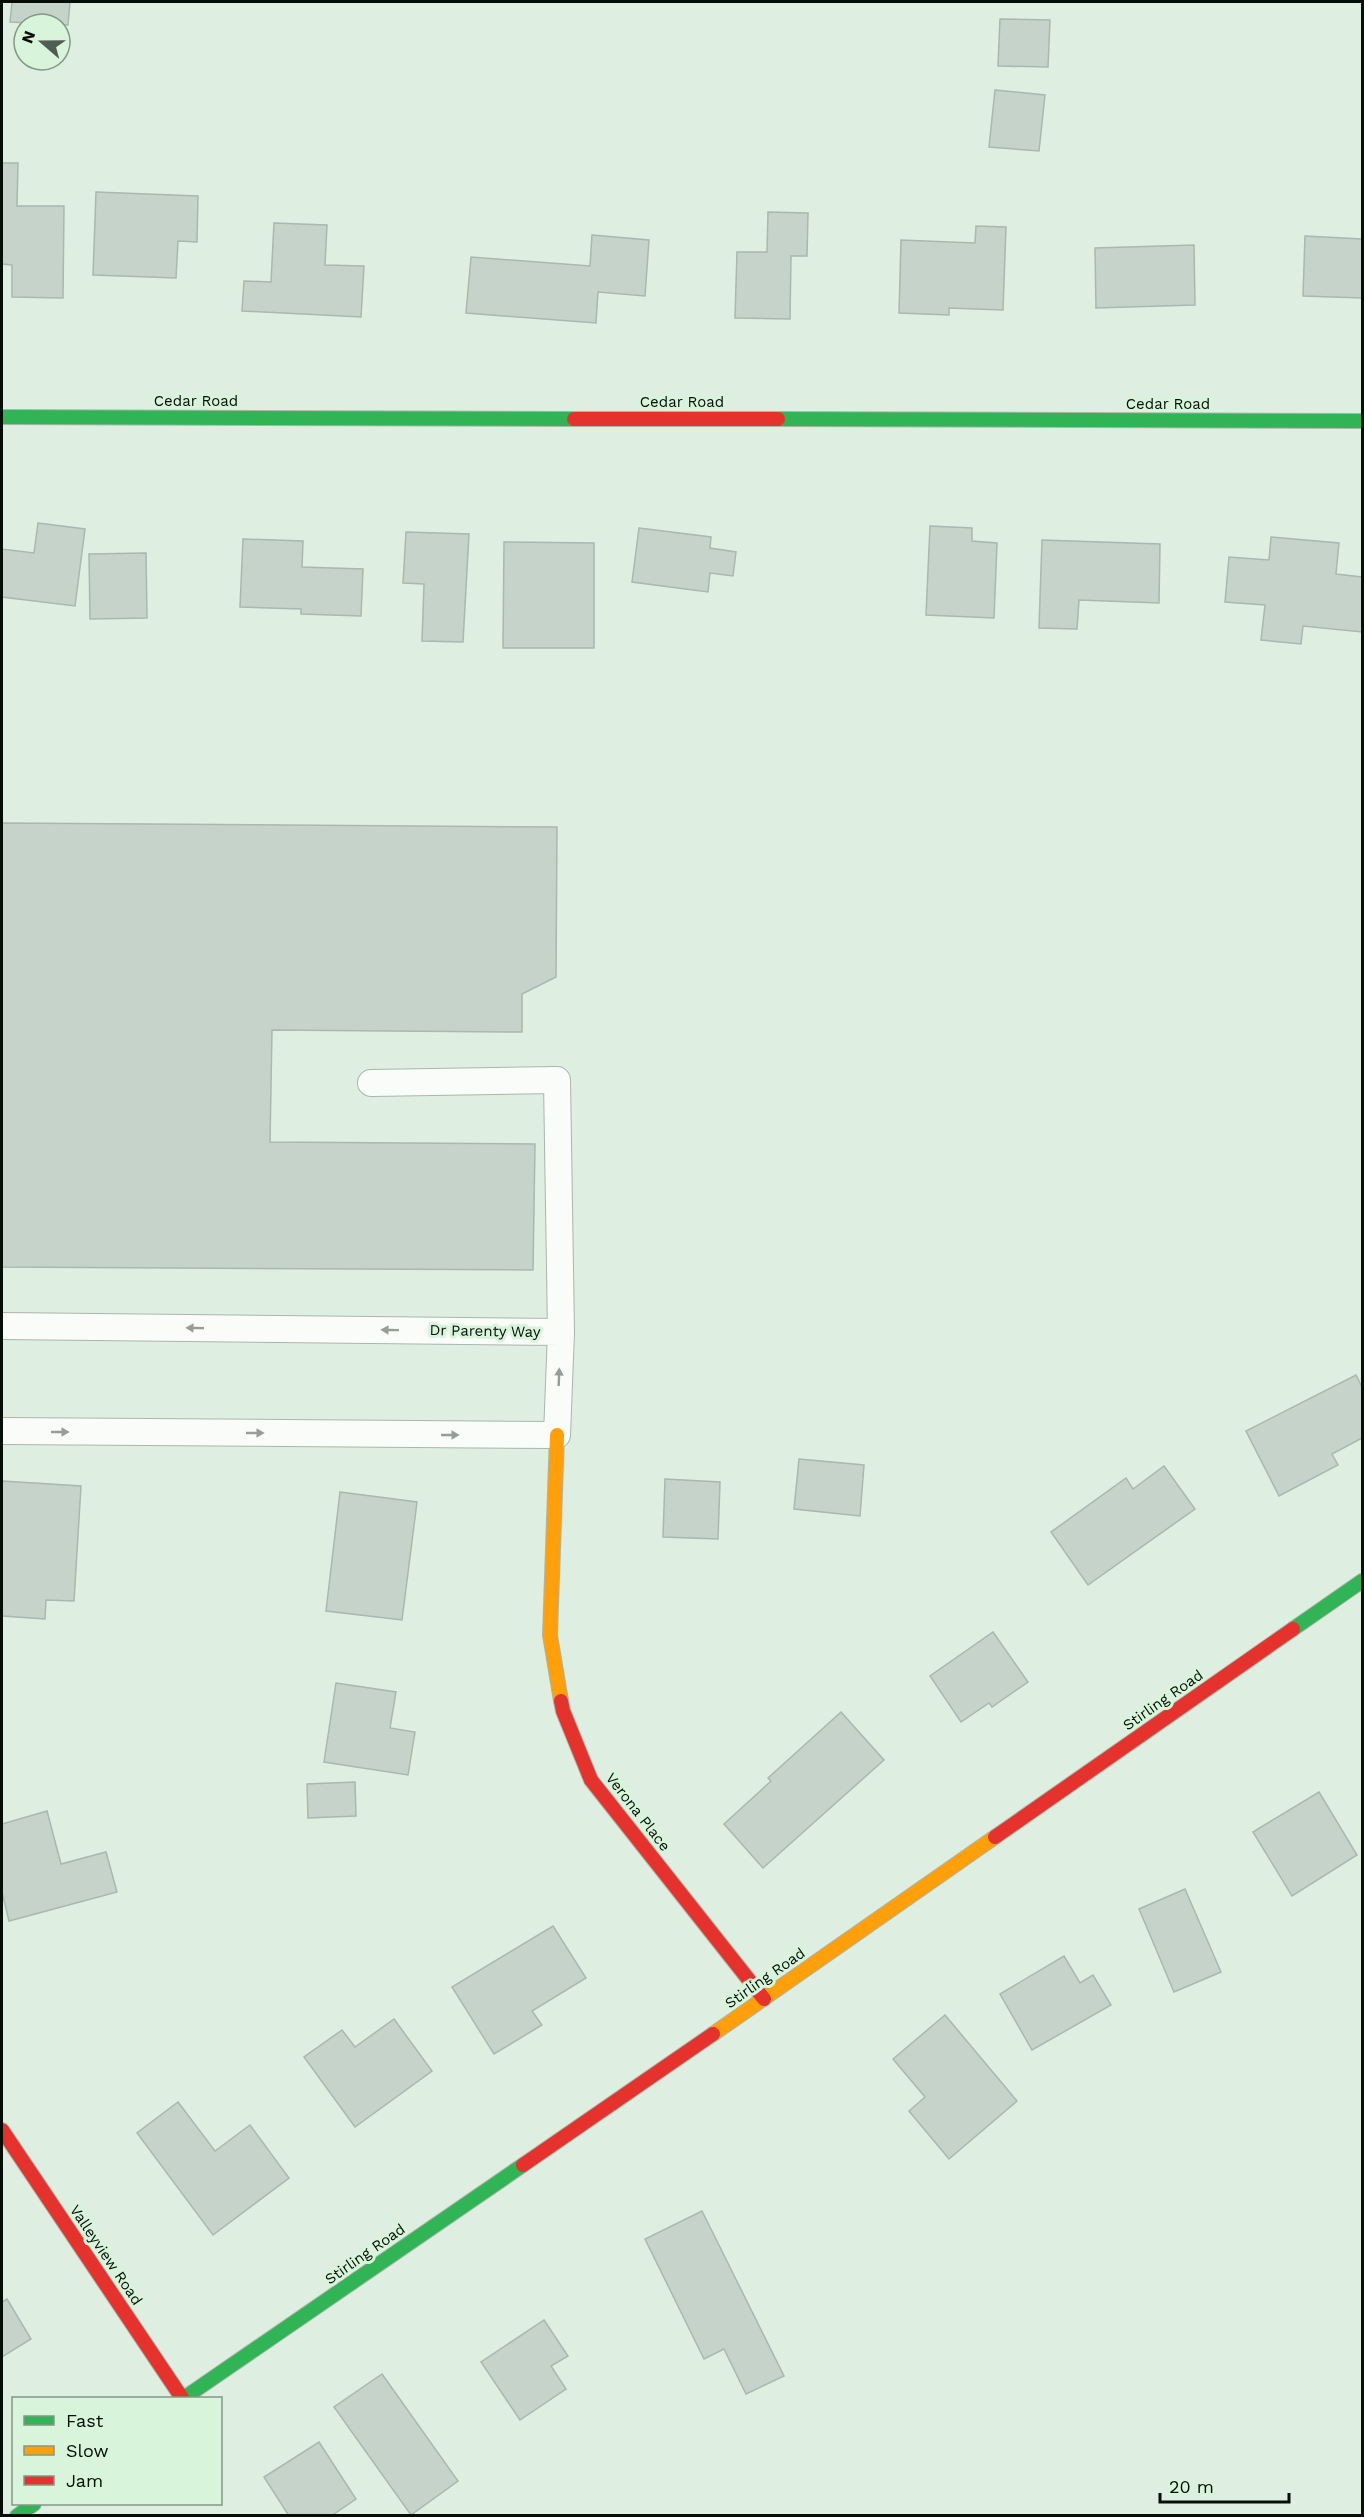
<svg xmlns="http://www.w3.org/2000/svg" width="1364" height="2517" viewBox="0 0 1364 2517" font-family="'Work Sans',sans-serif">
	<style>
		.building { fill: #c5d3ca; stroke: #a9b8b0; stroke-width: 1.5 }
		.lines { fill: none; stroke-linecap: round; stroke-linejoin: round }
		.lane-casing { stroke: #aab6ac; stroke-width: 28 }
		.fast-casing { stroke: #aab6ac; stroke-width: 16 }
		.slow-casing { stroke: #aab6ac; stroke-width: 16 }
		.jam-casing { stroke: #aab6ac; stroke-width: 16 }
		.lane { stroke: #fafcfa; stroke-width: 26 }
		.fast { stroke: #30b455; stroke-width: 14 }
		.slow { stroke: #ff9f0a; stroke-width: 14 }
		.jam { stroke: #e5322d; stroke-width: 14 }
		.oneway { fill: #989d98 }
		.labels { text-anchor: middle; stroke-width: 6; stroke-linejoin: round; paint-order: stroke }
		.street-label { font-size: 15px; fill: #050e06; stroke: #d8f4db }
	</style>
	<rect width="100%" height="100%" fill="#deeee0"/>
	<g class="building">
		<path d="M 12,2 L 70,2 L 68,25 L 10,22 Z"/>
		<path d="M 1000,19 L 1050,20 L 1048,67 L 998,66 Z"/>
		<path d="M 995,90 L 1045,95 L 1039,151 L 989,147 Z"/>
		<path d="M 2,163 L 18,163 L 17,206 L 64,206 L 63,298 L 12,297 L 12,265 L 2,264 Z"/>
		<path d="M 96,192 L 198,196 L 197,242 L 178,241 L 176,278 L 93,275 Z"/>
		<path d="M 768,212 L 808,213 L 807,256 L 791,256 L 790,319 L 735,318 L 737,252 L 767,252 Z"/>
		<path d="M 274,223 L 327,225 L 325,265 L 364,266 L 361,317 L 242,311 L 244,281 L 271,282 Z"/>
		<path d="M 976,226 L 1006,227 L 1003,310 L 949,308 L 949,315 L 899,313 L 901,240 L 975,243 Z"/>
		<path d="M 592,235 L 649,240 L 645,296 L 598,292 L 596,323 L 466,313 L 471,257 L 590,266 Z"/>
		<path d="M 1305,236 L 1362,239 L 1362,298 L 1303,296 Z"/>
		<path d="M 1194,245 L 1195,305 L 1096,308 L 1095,248 Z"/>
		<path d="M 38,523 L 85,529 L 75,606 L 2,597 L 2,549 L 34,553 Z"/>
		<path d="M 930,526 L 972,528 L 972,541 L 997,543 L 994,618 L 926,615 Z"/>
		<path d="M 639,528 L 711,537 L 710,548 L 736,552 L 733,576 L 710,573 L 708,592 L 632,582 Z"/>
		<path d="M 406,532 L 469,534 L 463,642 L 422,641 L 424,584 L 403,583 Z"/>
		<path d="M 1271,537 L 1339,543 L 1336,574 L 1362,577 L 1362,632 L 1303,626 L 1301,644 L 1261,640 L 1265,605 L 1225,602 L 1229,557 L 1269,560 Z"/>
		<path d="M 243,539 L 303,541 L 302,567 L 363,569 L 361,616 L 301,614 L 301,609 L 240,607 Z"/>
		<path d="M 1042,540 L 1160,544 L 1159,603 L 1079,600 L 1077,629 L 1039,628 Z"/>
		<path d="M 504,542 L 594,543 L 594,648 L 503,648 Z"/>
		<path d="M 146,553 L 147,618 L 90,619 L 89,554 Z"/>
		<path d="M 2,823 L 557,827 L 556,977 L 522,994 L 522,1032 L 272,1030 L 270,1142 L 535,1144 L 533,1270 L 2,1267 Z"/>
		<path d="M 1356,1375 L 1362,1387 L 1362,1438 L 1332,1454 L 1338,1465 L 1279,1496 L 1246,1431 Z"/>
		<path d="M 799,1459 L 864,1465 L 860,1516 L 794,1509 Z"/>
		<path d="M 1164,1466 L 1195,1509 L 1088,1585 L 1051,1532 L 1126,1478 L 1133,1489 Z"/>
		<path d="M 665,1479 L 720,1482 L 718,1539 L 663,1537 Z"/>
		<path d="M 2,1481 L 81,1486 L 74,1601 L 46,1600 L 45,1619 L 2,1616 Z"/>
		<path d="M 340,1492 L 417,1502 L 402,1620 L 326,1611 Z"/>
		<path d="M 993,1632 L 1028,1682 L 992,1707 L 989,1703 L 961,1722 L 930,1676 Z"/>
		<path d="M 336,1683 L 396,1692 L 390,1728 L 415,1732 L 408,1775 L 324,1762 Z"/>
		<path d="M 841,1712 L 884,1760 L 763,1868 L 724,1824 L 771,1781 L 768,1778 Z"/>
		<path d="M 355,1782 L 356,1816 L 308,1818 L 307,1784 Z"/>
		<path d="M 1319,1792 L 1357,1855 L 1292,1896 L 1253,1832 Z"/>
		<path d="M 47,1811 L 61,1864 L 106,1852 L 117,1892 L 9,1921 L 2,1892 L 2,1824 Z"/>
		<path d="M 1185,1889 L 1221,1972 L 1174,1992 L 1139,1909 Z"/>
		<path d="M 553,1926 L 586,1978 L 532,2011 L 542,2025 L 494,2054 L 452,1987 Z"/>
		<path d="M 1064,1956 L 1080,1983 L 1093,1975 L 1111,2005 L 1032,2050 L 1000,1994 Z"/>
		<path d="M 945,2015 L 1017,2101 L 949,2159 L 909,2111 L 925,2097 L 893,2059 Z"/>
		<path d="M 394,2019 L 432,2071 L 355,2127 L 304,2057 L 342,2030 L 355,2047 Z"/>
		<path d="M 178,2102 L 215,2151 L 250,2125 L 289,2178 L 213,2235 L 137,2133 Z"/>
		<path d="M 702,2211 L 784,2376 L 746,2394 L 724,2349 L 704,2359 L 645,2239 Z"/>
		<path d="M 7,2299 L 31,2339 L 2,2357 L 2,2302 Z"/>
		<path d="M 544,2320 L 568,2356 L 551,2366 L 566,2389 L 520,2420 L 481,2362 Z"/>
		<path d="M 382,2374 L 458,2481 L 411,2515 L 334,2407 Z"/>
		<path d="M 319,2442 L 356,2499 L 331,2516 L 289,2516 L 264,2477 Z"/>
	</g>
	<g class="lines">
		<defs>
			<g id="lane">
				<path d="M 371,1083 L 557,1080 L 561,1332"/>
				<path d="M 2,1326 L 561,1332 L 557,1435 L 2,1431"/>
			</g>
			<g id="fast">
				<path d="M 2,417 L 574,419"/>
				<path d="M 778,419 L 1362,421"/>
				<path d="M 1293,1629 L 1362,1581"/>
				<path d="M 184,2398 L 523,2165"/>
				<path d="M 17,2516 L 34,2504"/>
			</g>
			<g id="slow">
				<path d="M 557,1435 L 550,1635 L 561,1701"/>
				<path d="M 713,2034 L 995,1837"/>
			</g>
			<g id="jam">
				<path d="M 574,419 L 778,419"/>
				<path d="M 561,1701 L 563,1711 L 591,1780 L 764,1999"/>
				<path d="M 995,1837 L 1293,1629"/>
				<path d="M 2,2130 L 182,2398"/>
				<path d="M 523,2165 L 713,2034"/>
			</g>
		</defs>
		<use href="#lane" class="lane-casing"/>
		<use href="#fast" class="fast-casing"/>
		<use href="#slow" class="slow-casing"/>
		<use href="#jam" class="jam-casing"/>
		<use href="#lane" class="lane"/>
		<use href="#fast" class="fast"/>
		<use href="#slow" class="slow"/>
		<use href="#jam" class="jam"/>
	</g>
	<defs><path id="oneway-solid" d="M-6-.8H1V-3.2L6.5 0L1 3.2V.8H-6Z" transform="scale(1.5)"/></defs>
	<g class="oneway">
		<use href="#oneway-solid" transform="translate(195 1328) rotate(-179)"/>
		<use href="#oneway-solid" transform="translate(390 1330) rotate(-179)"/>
		<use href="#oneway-solid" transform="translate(559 1377) rotate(-88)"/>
		<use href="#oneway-solid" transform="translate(60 1432)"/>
		<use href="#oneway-solid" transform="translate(255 1433)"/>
		<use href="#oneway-solid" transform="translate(450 1435)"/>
	</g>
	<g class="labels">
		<g class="street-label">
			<text x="196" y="406">Cedar Road</text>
			<text x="682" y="407">Cedar Road</text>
			<text x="1168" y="409">Cedar Road</text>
			<text transform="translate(485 1331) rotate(1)" y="5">Dr Parenty Way</text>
			<text transform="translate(1163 1700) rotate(-35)" y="5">Stirling Road</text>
			<text transform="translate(638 1812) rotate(52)" y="5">Verona Place</text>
			<text transform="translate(765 1978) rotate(-35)" y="5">Stirling Road</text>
			<text transform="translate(365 2254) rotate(-35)" y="5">Stirling Road</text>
			<text transform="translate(106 2255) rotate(56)" y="5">Valleyview Road</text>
		</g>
	</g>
	<rect width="1364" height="2517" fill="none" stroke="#050e06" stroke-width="6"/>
	<rect x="12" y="2397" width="210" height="108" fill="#d8f4db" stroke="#849886" stroke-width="1.5"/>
	<rect x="24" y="2416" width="30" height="9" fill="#30b455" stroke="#849886" stroke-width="1.5"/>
	<text x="66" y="2427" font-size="18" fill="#050e06">Fast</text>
	<rect x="24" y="2446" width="30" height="9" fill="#ff9f0a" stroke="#849886" stroke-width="1.5"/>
	<text x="66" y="2457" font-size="18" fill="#050e06">Slow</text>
	<rect x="24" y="2476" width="30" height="9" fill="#e5322d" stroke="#849886" stroke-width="1.5"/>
	<text x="66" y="2487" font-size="18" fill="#050e06">Jam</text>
	<g transform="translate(42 42) rotate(290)"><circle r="28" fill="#d8f4db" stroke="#849886" stroke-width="1.5"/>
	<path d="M0-4.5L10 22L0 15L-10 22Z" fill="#515c52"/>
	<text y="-9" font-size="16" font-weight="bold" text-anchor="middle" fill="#050e06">N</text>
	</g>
	<path d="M1160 2493v9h129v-9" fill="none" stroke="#050e06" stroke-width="3"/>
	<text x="1169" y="2493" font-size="18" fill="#050e06" stroke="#d8f4db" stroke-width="4.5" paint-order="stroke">20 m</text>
</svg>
